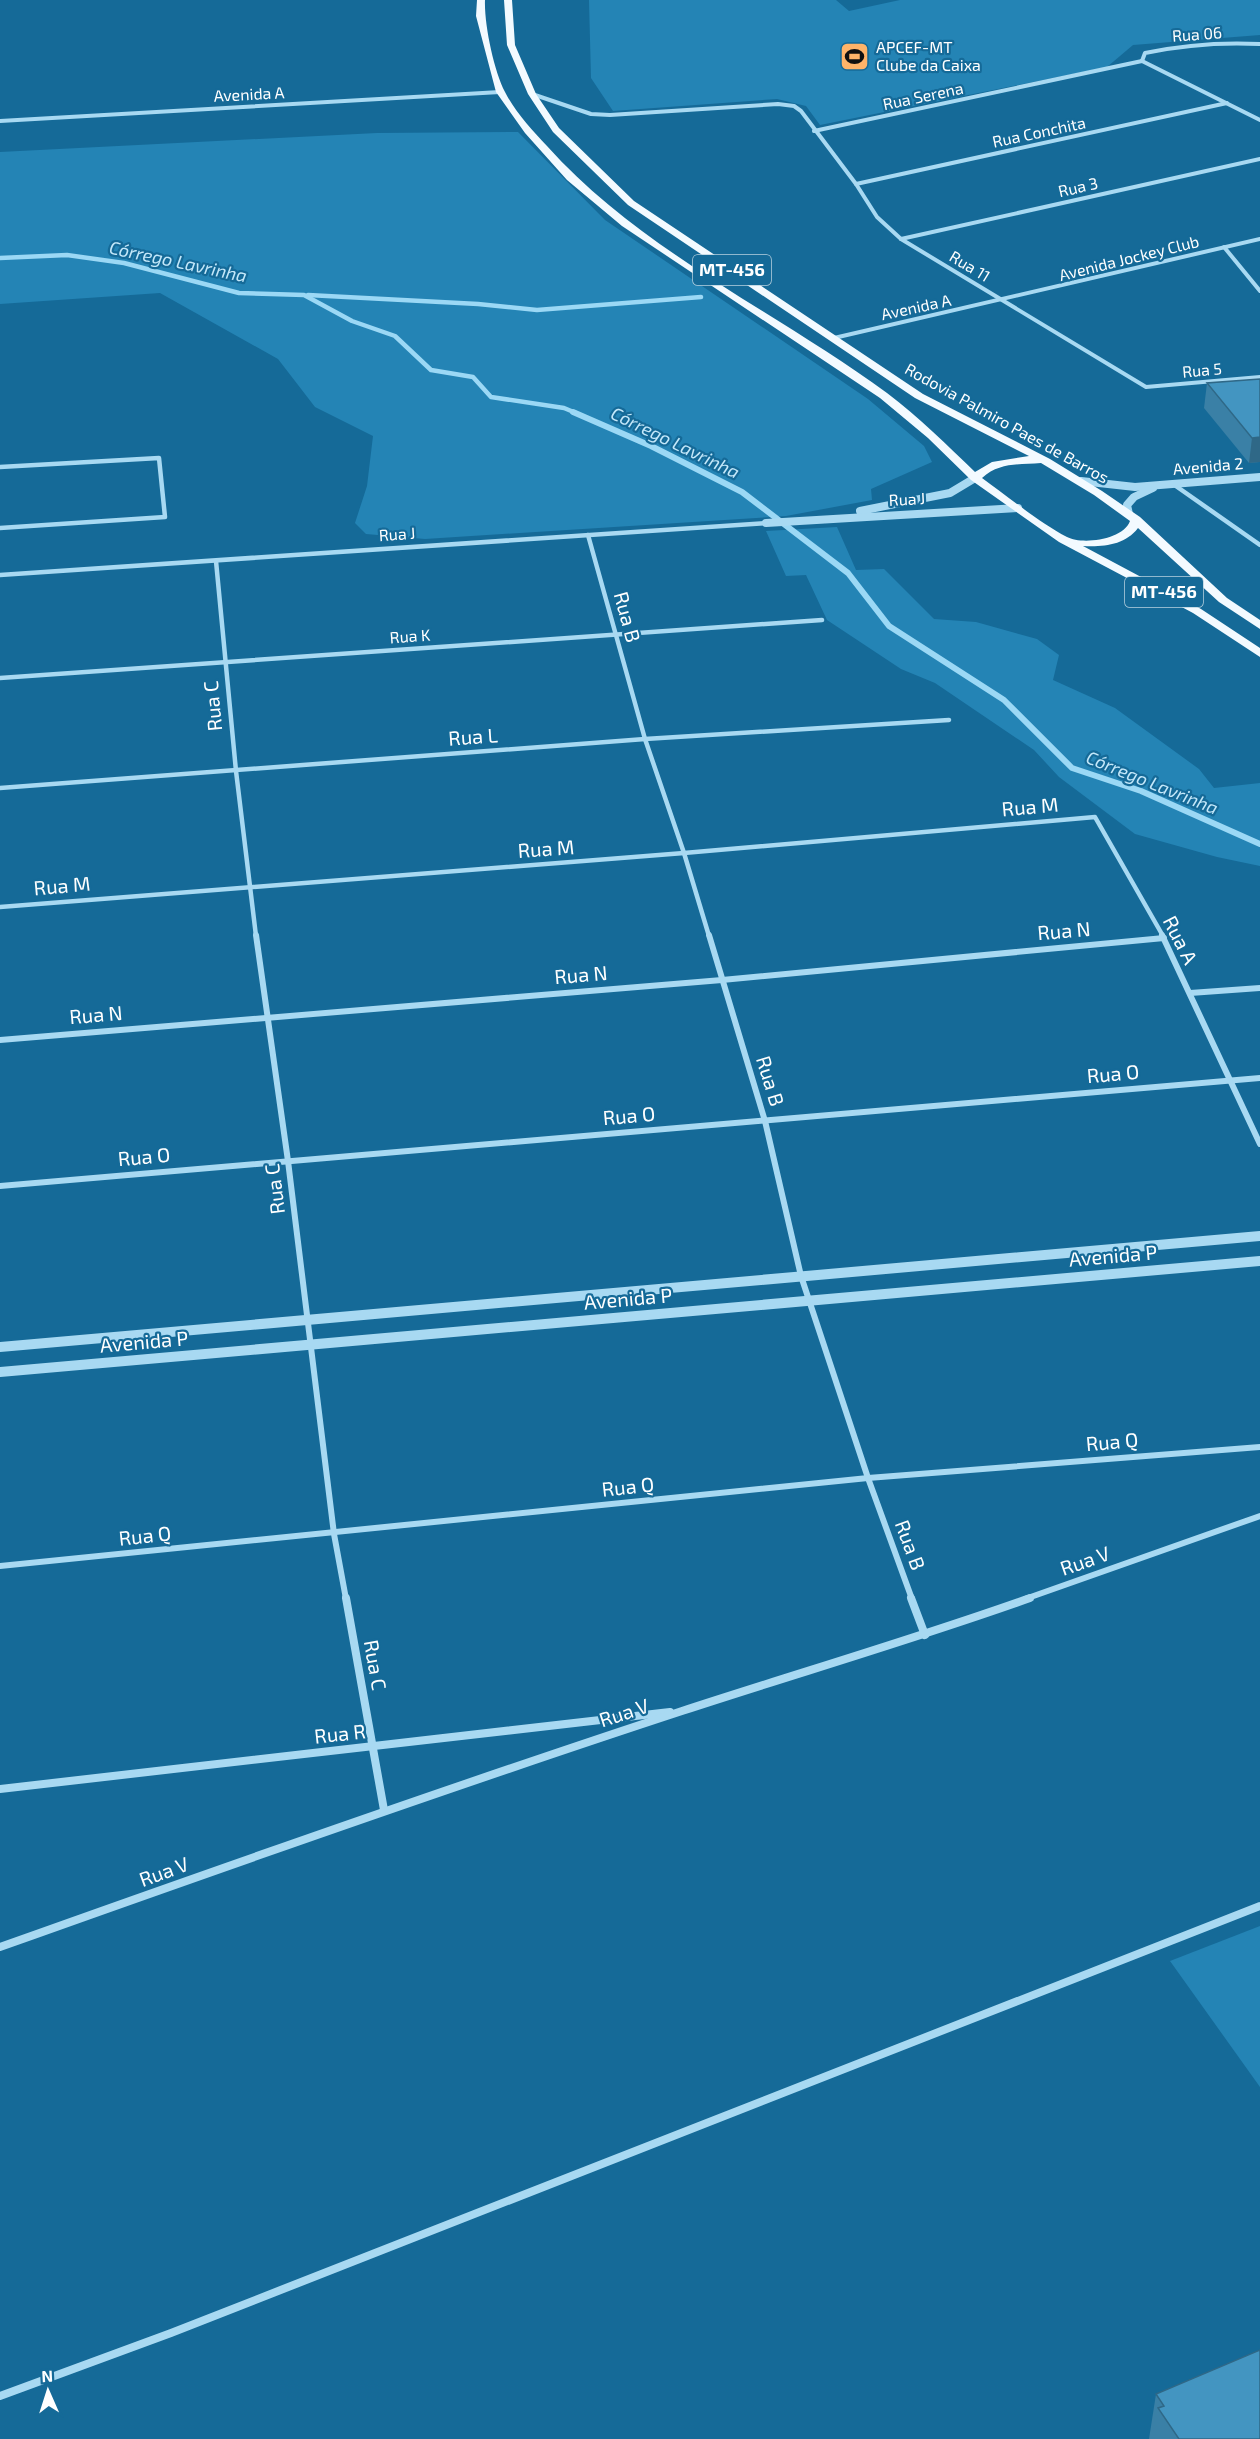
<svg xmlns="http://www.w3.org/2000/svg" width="1260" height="2439" viewBox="0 0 1260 2439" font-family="'Exo 2',sans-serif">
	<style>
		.green { fill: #2484b5 }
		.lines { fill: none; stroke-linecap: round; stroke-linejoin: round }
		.stream-far1 { stroke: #9bd8f5; stroke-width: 4.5 }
		.stream { stroke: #9bd8f5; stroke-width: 6 }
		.minor-far3 { stroke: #a8d9f2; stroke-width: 4 }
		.minor-far2 { stroke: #a8d9f2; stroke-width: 4.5 }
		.minor-far1 { stroke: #a8d9f2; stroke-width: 6 }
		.minor { stroke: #a8d9f2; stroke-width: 8 }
		.tertiary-far1 { stroke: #a8d9f2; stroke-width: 8 }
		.tertiary { stroke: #a8d9f2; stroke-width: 10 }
		.primary { fill: #f3faff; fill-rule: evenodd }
		.wall { fill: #3a80a6 }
		.shaded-wall { fill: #2f6887 }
		.building { fill: #4395c1; stroke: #2f6887; stroke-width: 1.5 }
		.labels { text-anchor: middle; stroke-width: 4.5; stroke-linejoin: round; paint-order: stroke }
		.far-street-label { font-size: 16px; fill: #fff; stroke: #156a98 }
		.far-poi-label { font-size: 16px; fill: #fff; stroke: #156a98; text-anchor: start }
		.far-water-label { font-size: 18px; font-style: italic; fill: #c4e8fa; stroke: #156a98 }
		.shield { fill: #156a98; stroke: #b9d2e0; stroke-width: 1.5 }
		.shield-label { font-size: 18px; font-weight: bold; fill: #fff }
		.street-label { font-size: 20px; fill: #fff; stroke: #156a98 }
	</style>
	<rect width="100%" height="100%" fill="#156a98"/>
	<g class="green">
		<path d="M 589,0 L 836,0 L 849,11 L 900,0 L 1260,0 L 1260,35 L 1133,45 L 1107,67 L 820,125 L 806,106 L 777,99 L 613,111 L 591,78 Z"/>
		<path d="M 518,132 L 605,220 L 868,399 L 924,446 L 932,462 L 871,489 L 872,500 L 786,516 L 425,539 L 366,534 L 355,523 L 367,486 L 373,436 L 315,407 L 278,359 L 160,293 L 0,304 L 0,152 L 377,133 Z"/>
		<path d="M 837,527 L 856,570 L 884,569 L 934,619 L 976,622 L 1037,639 L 1059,655 L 1053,680 L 1115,708 L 1199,769 L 1214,788 L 1260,783 L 1260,866 L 1217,857 L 1135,834 L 1059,777 L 1034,750 L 935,683 L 901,669 L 827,620 L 806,575 L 786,576 L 766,531 Z"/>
		<path d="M 1260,1926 L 1260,2087 L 1170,1961 Z"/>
	</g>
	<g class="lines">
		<g class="stream-far1">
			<path d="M 0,258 L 67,255 L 124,263 L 239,293 L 304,295 L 352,321 L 395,336 L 431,370 L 473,377 L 491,397 L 564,408 L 576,413"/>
			<path d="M 308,295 L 478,304 L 537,310 L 701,297"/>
		</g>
		<path class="stream" d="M 573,412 L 651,446 L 742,492 L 848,573 L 889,626 L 1004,700 L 1072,768 L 1141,791 L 1260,844"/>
		<g class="minor-far3">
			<path d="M 1142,61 L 1260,120"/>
			<path d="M 1142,61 L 1145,53 C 1183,45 1221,42 1260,44"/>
			<path d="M 532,94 L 591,114 L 610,115 L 778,104 L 794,106 L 801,111 L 856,184 L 877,217 L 901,239 L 1146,387 L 1260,377"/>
			<path d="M 0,121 L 500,92"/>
			<path d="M 814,131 L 1142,61"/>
			<path d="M 856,184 L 1227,103"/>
			<path d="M 901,239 L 1260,159"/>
			<path d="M 1224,247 L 1260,291"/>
			<path d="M 834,338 L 1260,239"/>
		</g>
		<g class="minor-far2">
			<path d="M 0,467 L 159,458 L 165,517 L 0,528"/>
			<path d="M 1173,484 L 1260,545"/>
			<path d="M 588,535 L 645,739 L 684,853 L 709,936"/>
			<path d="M 216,561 L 236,771 L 256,936"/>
			<path d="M 0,575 L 766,523"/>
			<path d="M 0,678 L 822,620"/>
			<path d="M 0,788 L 645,739 L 949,720"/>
			<path d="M 0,907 L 684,853 L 1095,817 L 1163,936"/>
		</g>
		<g class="minor-far1">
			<path d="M 256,935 L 288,1161 L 334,1534 L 346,1599"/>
			<path d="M 709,935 L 765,1121 L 801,1276 L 868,1478 L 912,1599"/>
			<path d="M 1162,935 L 1260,1144"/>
			<path d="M 1190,993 L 1260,988"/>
			<path d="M 0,1040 L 722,980 L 1164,938"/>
			<path d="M 0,1186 L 1260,1078"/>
			<path d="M 0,1566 L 868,1478 L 1260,1447"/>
			<path d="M 1025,1599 L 1260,1516"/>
		</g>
		<g class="minor">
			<path d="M 346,1598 L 384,1810"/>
			<path d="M 911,1598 L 925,1635"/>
			<path d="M 0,1789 L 670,1712"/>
			<path d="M 0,1947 C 227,1866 453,1786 682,1711 C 798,1673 915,1639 1030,1598"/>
			<path d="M 0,2396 L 171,2333 L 1260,1906"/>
		</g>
		<g class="tertiary-far1">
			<path d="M 1081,481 L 1135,487 L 1260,477"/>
			<path d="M 860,511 L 950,493 L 975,478"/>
			<path d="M 1129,514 L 1127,505 L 1134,497 L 1153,488"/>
			<path d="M 766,523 L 1018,508"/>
		</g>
		<g class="tertiary">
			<path d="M 0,1347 L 1260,1236"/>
			<path d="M 0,1372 L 1260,1261"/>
		</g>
		<path class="primary" d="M 477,0 L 485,0 C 484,24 494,71 505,92 C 515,112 532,130 547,146 C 639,249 776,312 887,393 C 919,417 947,445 975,472 L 992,462 L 1029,456 L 915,398 L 628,205 L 553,132 L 528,94 L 507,45 L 504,0 L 512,0 L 515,45 L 536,94 L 559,128 L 634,201 L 923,394 L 1050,459 L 1102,491 L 1140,517 L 1227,598 L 1260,620 L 1260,629 L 1219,602 L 1138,528 C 1125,545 1104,547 1083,546 L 1201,609 L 1260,648 L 1260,657 L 1193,613 L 1059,542 L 971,480 L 928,438 L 880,398 L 622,226 L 567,180 L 525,133 L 496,92 L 476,16 ZM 1041,463 L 1094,495 L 1130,521 C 1123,540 1082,545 1067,537 C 1040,523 1007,496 982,478 C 1000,462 1019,465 1041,463 Z"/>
	</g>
	<g class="wall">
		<path d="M 1260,379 L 1260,462 L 1249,463 L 1204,408 L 1207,383 Z"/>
		<path d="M 1156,2394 L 1260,2439 L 1149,2439 Z"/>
	</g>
	<path class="shaded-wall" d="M 1260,437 L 1260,462 L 1249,463 L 1252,438 Z"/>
	<g class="building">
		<path d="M 1260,379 L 1260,437 L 1252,438 L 1207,383 Z"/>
		<path d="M 1260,2350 L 1260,2439 L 1179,2439 L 1158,2408 L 1164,2406 L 1156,2394 Z"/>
	</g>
	<defs>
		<symbol id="stadium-square" viewBox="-11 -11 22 22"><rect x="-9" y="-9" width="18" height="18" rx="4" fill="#ffb469" stroke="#156a98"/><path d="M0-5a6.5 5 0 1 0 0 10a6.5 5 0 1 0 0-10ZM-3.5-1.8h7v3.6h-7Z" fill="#111"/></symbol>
	</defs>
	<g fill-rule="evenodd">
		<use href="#stadium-square" x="838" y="40" width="33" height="33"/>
	</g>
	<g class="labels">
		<g class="far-street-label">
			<text transform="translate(1197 34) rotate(-4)" y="6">Rua 06</text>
			<text transform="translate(249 94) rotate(-3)" y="6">Avenida A</text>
			<text transform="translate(923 96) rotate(-12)" y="6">Rua Serena</text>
			<text transform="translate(1039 132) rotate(-12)" y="6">Rua Conchita</text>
			<text transform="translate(1078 187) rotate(-13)" y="6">Rua 3</text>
			<text transform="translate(1129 258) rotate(-14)" y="6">Avenida Jockey Club</text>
			<text transform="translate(970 266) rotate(31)" y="6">Rua 11</text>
			<text transform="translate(916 307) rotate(-12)" y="6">Avenida A</text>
			<text transform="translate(1202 370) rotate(-5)" y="6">Rua 5</text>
			<text transform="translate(1007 423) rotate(29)" y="6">Rodovia Palmiro Paes de Barros</text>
			<text transform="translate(1208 466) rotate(-5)" y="6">Avenida 2</text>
			<text transform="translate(907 499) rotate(-3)" y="6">Rua J</text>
			<text transform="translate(397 534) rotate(-4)" y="6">Rua J</text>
			<text transform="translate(410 636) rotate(-4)" y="6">Rua K</text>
		</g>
		<g class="far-poi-label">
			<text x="876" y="53">APCEF-MT<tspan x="876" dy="18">Clube da Caixa</tspan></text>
		</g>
		<g class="far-water-label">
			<text transform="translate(178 262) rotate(12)" y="6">Córrego Lavrinha</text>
			<text transform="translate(675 443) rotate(26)" y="6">Córrego Lavrinha</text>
			<text transform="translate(1152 783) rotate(22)" y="6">Córrego Lavrinha</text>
		</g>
		<g class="shield">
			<rect x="693" y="255" width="78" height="30" rx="4.5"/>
			<rect x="1125" y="577" width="78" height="30" rx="4.5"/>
		</g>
		<g class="shield-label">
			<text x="732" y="276">MT-456</text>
			<text x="1164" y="598">MT-456</text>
		</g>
		<g class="street-label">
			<text transform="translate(627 617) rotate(75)" y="7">Rua B</text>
			<text transform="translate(213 706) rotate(-95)" y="7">Rua C</text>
			<text transform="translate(473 737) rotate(-4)" y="7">Rua L</text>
			<text transform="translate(1030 807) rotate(-5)" y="7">Rua M</text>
			<text transform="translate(546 849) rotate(-4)" y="7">Rua M</text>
			<text transform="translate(62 886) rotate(-5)" y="7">Rua M</text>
			<text transform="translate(1064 931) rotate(-5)" y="7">Rua N</text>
			<text transform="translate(1180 940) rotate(63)" y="7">Rua A</text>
			<text transform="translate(581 975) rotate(-5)" y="7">Rua N</text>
			<text transform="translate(96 1015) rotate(-5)" y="7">Rua N</text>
			<text transform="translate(1113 1074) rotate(-5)" y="7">Rua O</text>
			<text transform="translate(770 1081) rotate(73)" y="7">Rua B</text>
			<text transform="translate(629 1116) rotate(-5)" y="7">Rua O</text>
			<text transform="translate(144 1157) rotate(-5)" y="7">Rua O</text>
			<text transform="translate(275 1189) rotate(-97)" y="7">Rua C</text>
			<text transform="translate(1113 1256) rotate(-5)" y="7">Avenida P</text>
			<text transform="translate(628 1299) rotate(-5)" y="7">Avenida P</text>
			<text transform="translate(144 1342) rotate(-5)" y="7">Avenida P</text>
			<text transform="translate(1112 1442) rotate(-5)" y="7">Rua Q</text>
			<text transform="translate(628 1487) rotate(-6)" y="7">Rua Q</text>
			<text transform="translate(145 1536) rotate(-6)" y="7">Rua Q</text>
			<text transform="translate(910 1545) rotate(70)" y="7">Rua B</text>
			<text transform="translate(1085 1561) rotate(-19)" y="7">Rua V</text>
			<text transform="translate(375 1665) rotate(80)" y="7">Rua C</text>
			<text transform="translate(624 1713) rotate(-18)" y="7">Rua V</text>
			<text transform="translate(340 1734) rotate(-6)" y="7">Rua R</text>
			<text transform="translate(164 1872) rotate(-20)" y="7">Rua V</text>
		</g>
	</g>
	<g transform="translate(48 2391) rotate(357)" stroke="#156a98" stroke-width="4.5" paint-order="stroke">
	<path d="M0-4.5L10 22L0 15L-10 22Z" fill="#ffffff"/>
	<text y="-9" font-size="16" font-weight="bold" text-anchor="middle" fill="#ffffff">N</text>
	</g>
</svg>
